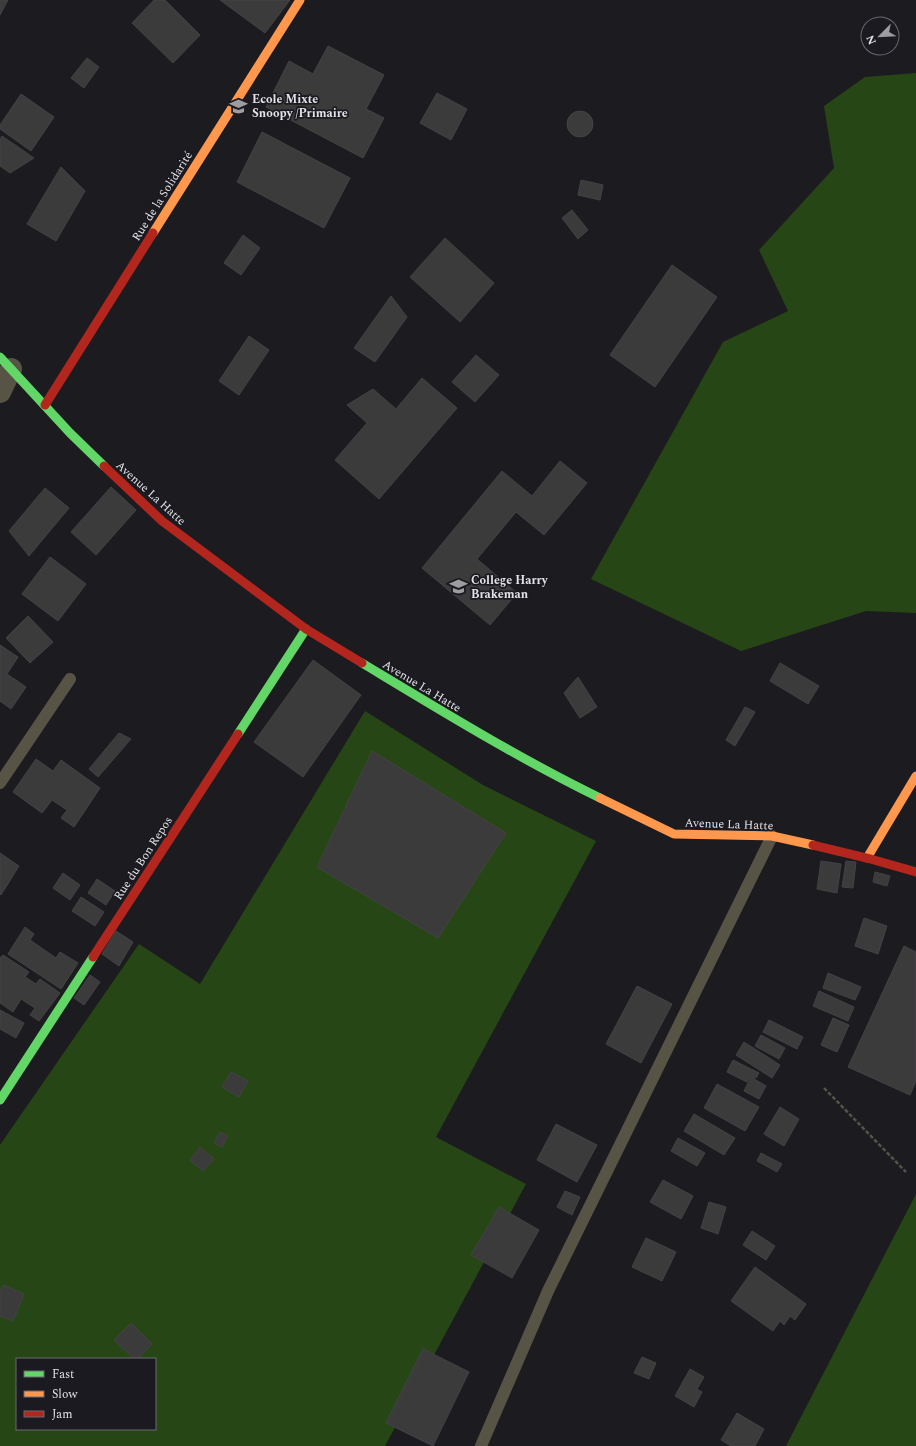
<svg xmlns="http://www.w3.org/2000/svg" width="916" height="1446" viewBox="0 0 916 1446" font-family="Spectral,serif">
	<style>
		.forest { fill: #274616; fill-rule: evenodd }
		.building { fill: #3c3b3c; stroke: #444244 }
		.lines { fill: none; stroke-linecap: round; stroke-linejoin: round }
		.path { stroke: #555349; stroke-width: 2.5; stroke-dasharray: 4 2; stroke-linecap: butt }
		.lane { stroke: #585445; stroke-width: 12 }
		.street { stroke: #585445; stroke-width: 22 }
		.fast { stroke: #63d668; stroke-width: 9 }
		.slow { stroke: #ff974d; stroke-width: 9 }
		.jam { stroke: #b3261e; stroke-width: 9 }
		.labels { text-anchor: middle; stroke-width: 3.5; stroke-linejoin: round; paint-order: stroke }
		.poi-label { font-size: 12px; font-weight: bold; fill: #e3e2e7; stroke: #1b1a21; text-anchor: start }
		.street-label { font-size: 12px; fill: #e3e2e7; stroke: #1b1a21 }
	</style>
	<rect width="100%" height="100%" fill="#1c1b20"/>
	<g class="forest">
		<path d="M 916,73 L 916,613 L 866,611 L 741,651 L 591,579 L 723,342 L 788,311 L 759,250 L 834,168 L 824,106 L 865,77 Z"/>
		<path d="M 365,711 L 483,785 L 596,841 L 436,1137 L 526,1184 L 385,1446 L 0,1446 L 0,1145 L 139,944 L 200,984 ZM 17,1359 L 155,1359 L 155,1429 L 17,1429 Z"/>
		<path d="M 916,1194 L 916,1446 L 786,1446 Z"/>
	</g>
	<g class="building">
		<path d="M 0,0 L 8,0 L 0,15 Z"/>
		<path d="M 154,0 L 165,0 L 200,35 L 173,63 L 132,23 Z"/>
		<path d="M 220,0 L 290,0 L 265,33 Z"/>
		<path d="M 328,46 L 384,75 L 366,109 L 384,118 L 363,158 L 266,107 L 289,61 L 313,74 Z"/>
		<path d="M 87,58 L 99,67 L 84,88 L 71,78 Z"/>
		<path d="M 437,93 L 467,109 L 451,140 L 420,123 Z"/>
		<path d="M 21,94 L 54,117 L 31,151 L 0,129 L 0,125 Z"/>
		<circle cx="580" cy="124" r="13"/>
		<path d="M 262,132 L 350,178 L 324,228 L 237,182 Z"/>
		<path d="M 2,136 L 34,158 L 10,173 L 0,166 L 0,139 Z"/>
		<path d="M 61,167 L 85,191 L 56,241 L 27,224 Z"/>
		<path d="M 581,180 L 603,185 L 600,200 L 578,195 Z"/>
		<path d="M 572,210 L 588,230 L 578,239 L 562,218 Z"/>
		<path d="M 243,235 L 260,248 L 241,275 L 224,263 Z"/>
		<path d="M 445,238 L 494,283 L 460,322 L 410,277 Z"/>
		<path d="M 672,265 L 717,297 L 655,387 L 610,355 Z"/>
		<path d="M 391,296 L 407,317 L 375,362 L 354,348 Z"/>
		<path d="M 249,336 L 269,350 L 239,395 L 219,381 Z"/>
		<path d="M 476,355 L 499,375 L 475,402 L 452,382 Z"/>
		<path d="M 422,378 L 457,408 L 379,499 L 335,460 L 367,423 L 347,405 L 373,389 L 396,409 Z"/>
		<path d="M 560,461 L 587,483 L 544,535 L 516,512 L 477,559 L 517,593 L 490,625 L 422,568 L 502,471 L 532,496 Z"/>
		<path d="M 111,487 L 136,510 L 96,555 L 71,532 Z"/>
		<path d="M 45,488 L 69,508 L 29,556 L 9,531 Z"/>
		<path d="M 50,557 L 86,584 L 58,621 L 22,594 Z"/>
		<path d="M 28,616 L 53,642 L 30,663 L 6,638 Z"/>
		<path d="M 0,645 L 18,657 L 7,674 L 26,687 L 11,709 L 0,701 Z"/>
		<path d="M 313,660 L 361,695 L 303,777 L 254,742 Z"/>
		<path d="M 780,663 L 819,686 L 808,704 L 770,681 Z"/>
		<path d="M 578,677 L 597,707 L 580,718 L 564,693 Z"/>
		<path d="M 745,707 L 755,712 L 735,746 L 726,740 Z"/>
		<path d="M 119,733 L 131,739 L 98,777 L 89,769 Z"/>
		<path d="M 372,751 L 506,833 L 438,938 L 317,867 Z"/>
		<path d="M 36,759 L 53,771 L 61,760 L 100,788 L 74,827 L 61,818 L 67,810 L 52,800 L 42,813 L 13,792 Z"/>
		<path d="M 0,853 L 19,866 L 1,895 L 0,894 Z"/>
		<path d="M 821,861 L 841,864 L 837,893 L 817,889 Z"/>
		<path d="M 846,861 L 856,862 L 853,888 L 842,887 Z"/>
		<path d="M 875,872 L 890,876 L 887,886 L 873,882 Z"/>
		<path d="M 63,873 L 80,885 L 70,900 L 53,888 Z"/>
		<path d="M 97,879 L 115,891 L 106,905 L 88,893 Z"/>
		<path d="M 81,897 L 104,912 L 95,926 L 72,911 Z"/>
		<path d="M 864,918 L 887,926 L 878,954 L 855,946 Z"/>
		<path d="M 25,927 L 34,934 L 30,940 L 56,958 L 60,952 L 78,963 L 61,989 L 8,954 Z"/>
		<path d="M 116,931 L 133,942 L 119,966 L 102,954 Z"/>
		<path d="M 904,946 L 916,952 L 916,1081 L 910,1095 L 848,1067 Z"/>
		<path d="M 3,955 L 29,972 L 25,977 L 36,984 L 40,979 L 60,993 L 39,1021 L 30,1015 L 35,1008 L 21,999 L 13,1012 L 0,1003 L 0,958 Z"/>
		<path d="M 828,973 L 861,987 L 855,1000 L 823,988 Z"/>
		<path d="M 90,975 L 100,982 L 84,1005 L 74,998 Z"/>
		<path d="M 637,986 L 672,1004 L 641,1063 L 606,1044 Z"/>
		<path d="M 819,991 L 854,1007 L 848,1021 L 813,1006 Z"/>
		<path d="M 0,1010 L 24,1023 L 16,1038 L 0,1029 Z"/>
		<path d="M 833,1018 L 849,1025 L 837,1052 L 821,1045 Z"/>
		<path d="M 769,1020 L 803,1037 L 797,1049 L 763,1032 Z"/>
		<path d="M 761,1035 L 785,1048 L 779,1059 L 755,1046 Z"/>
		<path d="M 744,1042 L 780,1065 L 772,1078 L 736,1055 Z"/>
		<path d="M 733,1060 L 759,1073 L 756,1078 L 750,1076 L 747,1082 L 727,1072 Z"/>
		<path d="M 231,1072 L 248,1081 L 239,1097 L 222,1087 Z"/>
		<path d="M 751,1077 L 766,1086 L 759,1099 L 744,1091 Z"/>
		<path d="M 717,1084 L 759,1107 L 745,1131 L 704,1108 Z"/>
		<path d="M 780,1107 L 799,1119 L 784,1146 L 764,1134 Z"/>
		<path d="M 694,1114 L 735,1138 L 724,1155 L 684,1131 Z"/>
		<path d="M 556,1124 L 597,1145 L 577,1182 L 537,1160 Z"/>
		<path d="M 220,1132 L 228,1136 L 222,1147 L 214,1143 Z"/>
		<path d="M 678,1138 L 705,1153 L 697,1166 L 671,1151 Z"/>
		<path d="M 200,1147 L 214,1159 L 203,1171 L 190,1160 Z"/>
		<path d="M 761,1153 L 782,1164 L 777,1172 L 757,1161 Z"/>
		<path d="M 663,1180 L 693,1196 L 681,1219 L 650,1202 Z"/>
		<path d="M 565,1191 L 580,1197 L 572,1215 L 557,1207 Z"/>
		<path d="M 709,1202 L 726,1207 L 718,1234 L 701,1228 Z"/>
		<path d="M 499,1207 L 539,1230 L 512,1278 L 471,1255 Z"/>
		<path d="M 752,1231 L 775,1246 L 766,1260 L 743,1245 Z"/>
		<path d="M 646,1238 L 676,1252 L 662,1281 L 632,1267 Z"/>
		<path d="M 755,1267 L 806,1304 L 795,1320 L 790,1316 L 784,1325 L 780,1321 L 773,1331 L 731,1301 Z"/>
		<path d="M 3,1285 L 24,1294 L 13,1321 L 0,1316 L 0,1292 Z"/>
		<path d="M 131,1323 L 152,1344 L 138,1359 L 134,1359 L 114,1340 Z"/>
		<path d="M 423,1349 L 469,1372 L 433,1446 L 386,1423 Z"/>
		<path d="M 642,1357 L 656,1363 L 649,1379 L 634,1373 Z"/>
		<path d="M 690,1369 L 704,1377 L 697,1389 L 702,1392 L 694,1407 L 675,1396 Z"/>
		<path d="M 737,1413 L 764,1429 L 755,1446 L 731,1446 L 721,1440 Z"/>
	</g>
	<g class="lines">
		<path class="path" d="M 824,1088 L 906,1172"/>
		<g class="lane">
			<path d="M 0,783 L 70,679"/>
			<path d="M 481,1446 L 548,1291 L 772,836"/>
		</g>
		<path class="street" d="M 0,392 L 11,369"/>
		<g class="fast">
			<path d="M 0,357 L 70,433 L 104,466"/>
			<path d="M 362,663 C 440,710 518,758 600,798"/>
			<path d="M 238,734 L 306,629"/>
			<path d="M 0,1100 L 93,957"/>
		</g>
		<g class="slow">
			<path d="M 153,233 L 300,0"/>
			<path d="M 600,798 L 674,834 L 772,836 L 813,845"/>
			<path d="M 867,858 L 916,776"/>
		</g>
		<g class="jam">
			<path d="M 45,405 L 153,233"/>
			<path d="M 104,466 L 162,521 L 306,629 L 362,663"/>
			<path d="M 813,845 L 867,858 L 916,872"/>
			<path d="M 93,957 L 238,734"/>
		</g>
	</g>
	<defs>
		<symbol id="school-bare" viewBox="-9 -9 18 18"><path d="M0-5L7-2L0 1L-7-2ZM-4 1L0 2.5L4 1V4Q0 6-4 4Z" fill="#9d9ca1" stroke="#1b1a21" stroke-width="2.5" paint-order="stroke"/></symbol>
	</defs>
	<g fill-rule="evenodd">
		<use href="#school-bare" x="226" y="94" width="25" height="25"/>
		<use href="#school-bare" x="446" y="574" width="25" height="25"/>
	</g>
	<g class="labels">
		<g class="poi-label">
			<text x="252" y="103">Ecole Mixte<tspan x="252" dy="14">Snoopy /Primaire</tspan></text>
			<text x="471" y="584">College Harry<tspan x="471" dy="14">Brakeman</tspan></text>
		</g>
		<g class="street-label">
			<text transform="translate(162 196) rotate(-58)" y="4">Rue de la Solidarité</text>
			<text transform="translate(151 493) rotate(42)" y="4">Avenue La Hatte</text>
			<text transform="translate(422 686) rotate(31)" y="4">Avenue La Hatte</text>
			<text transform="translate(729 824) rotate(2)" y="4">Avenue La Hatte</text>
			<text transform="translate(143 858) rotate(-57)" y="4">Rue du Bon Repos</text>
		</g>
	</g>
	<rect x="16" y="1358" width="140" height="72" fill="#1b1a21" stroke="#6b6a70"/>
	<rect x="24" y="1371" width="20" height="6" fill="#63d668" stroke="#6b6a70"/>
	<text x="52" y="1378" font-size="12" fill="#e3e2e7">Fast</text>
	<rect x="24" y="1391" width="20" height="6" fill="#ff974d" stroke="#6b6a70"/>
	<text x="52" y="1398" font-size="12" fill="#e3e2e7">Slow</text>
	<rect x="24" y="1411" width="20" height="6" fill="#b3261e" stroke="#6b6a70"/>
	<text x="52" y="1418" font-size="12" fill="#e3e2e7">Jam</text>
	<g transform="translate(880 36) rotate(246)"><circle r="19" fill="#1b1a21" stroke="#6b6a70"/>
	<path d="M0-3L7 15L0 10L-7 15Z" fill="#9d9ca1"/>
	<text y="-6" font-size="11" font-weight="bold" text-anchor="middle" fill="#e3e2e7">N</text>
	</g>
</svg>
